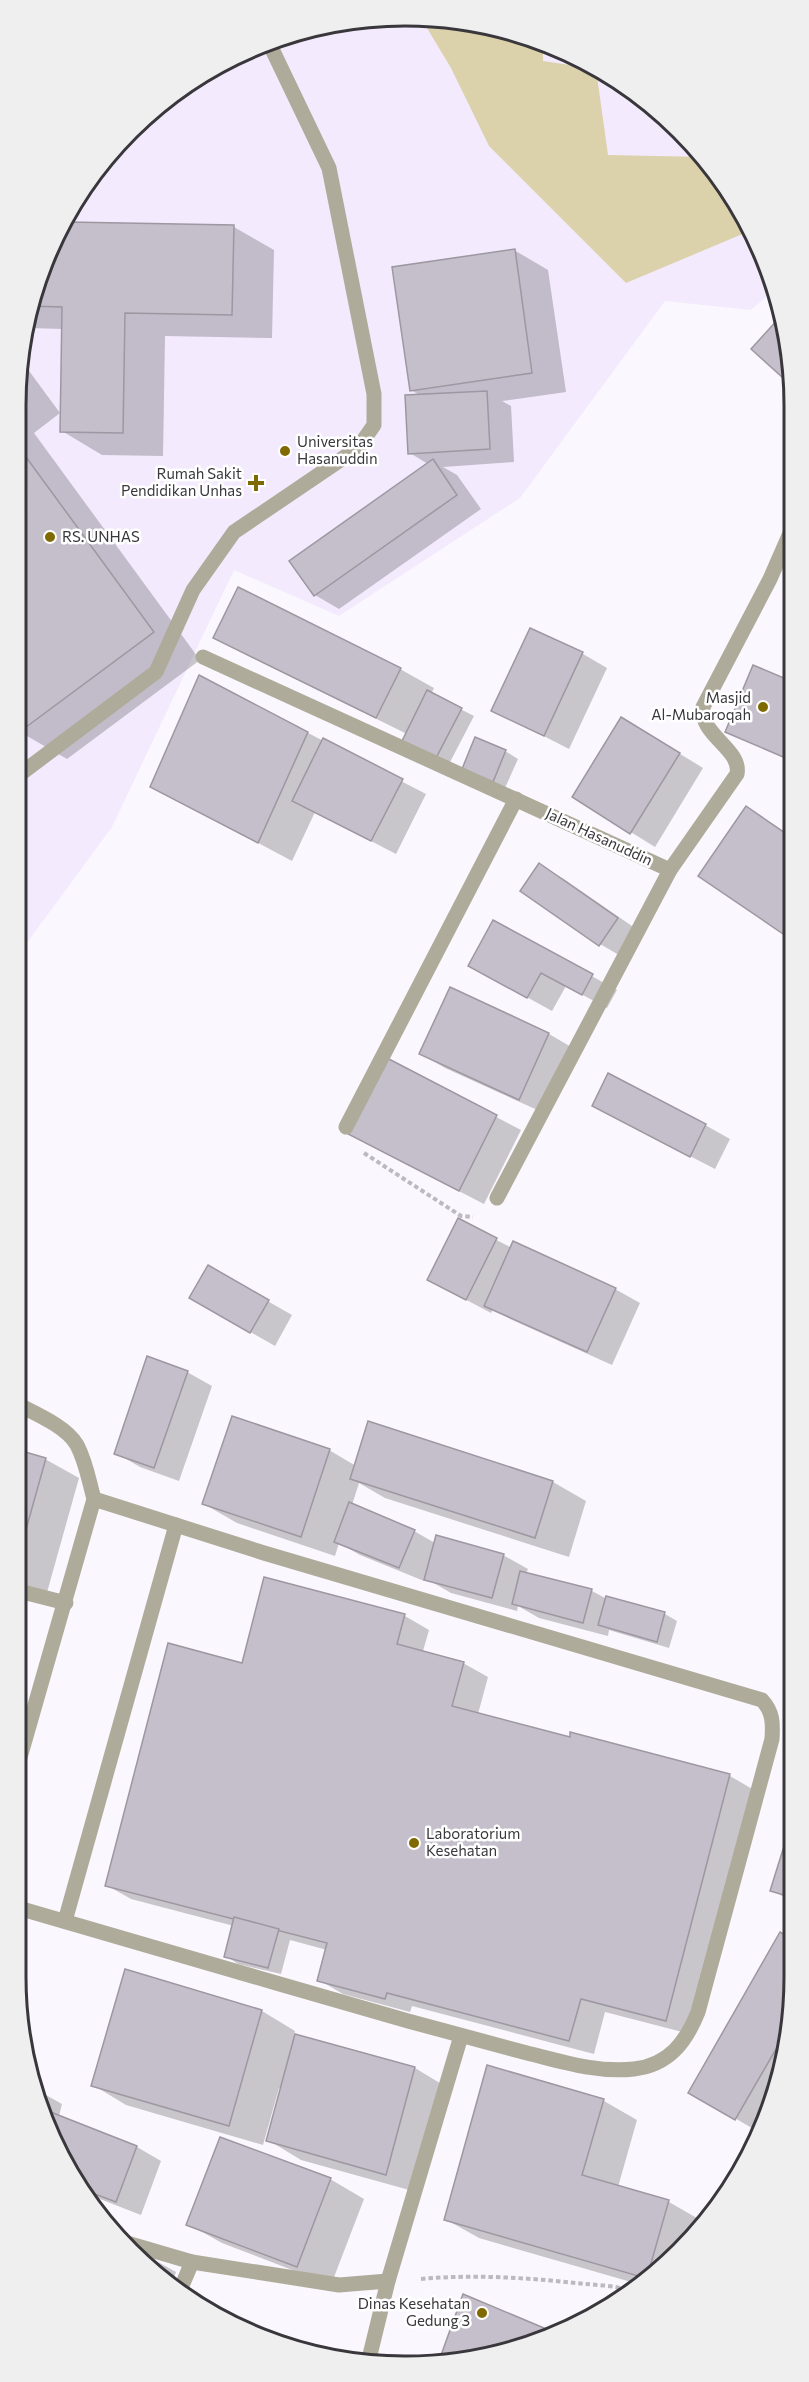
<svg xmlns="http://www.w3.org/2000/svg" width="809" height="2382" viewBox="0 0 809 2382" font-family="Commissioner,sans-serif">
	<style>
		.built { fill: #f3eafd }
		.green { fill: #dbd1ab }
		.shadow { fill: #0003 }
		.building { fill: #c5bfcb; stroke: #9d97a2; stroke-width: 1.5 }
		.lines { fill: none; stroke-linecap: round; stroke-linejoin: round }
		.path { stroke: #bcb9bf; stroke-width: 4; stroke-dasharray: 4.5 3; stroke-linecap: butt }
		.service { stroke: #afab9a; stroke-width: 15 }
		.minor { stroke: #afab9a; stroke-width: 15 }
		.poi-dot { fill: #7f6900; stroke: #fff; stroke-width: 2 }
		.labels { text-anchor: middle; stroke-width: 5; stroke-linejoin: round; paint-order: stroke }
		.poi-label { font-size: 15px; fill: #39373b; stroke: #fff; text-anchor: start }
		.street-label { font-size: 15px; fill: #39373b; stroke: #fff }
		.rim { fill: none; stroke: #39373b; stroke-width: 3 }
	</style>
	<rect width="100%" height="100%" fill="#faf7fe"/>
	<path class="built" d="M 353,18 L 505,28 L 600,67 L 697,147 L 754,233 L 772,292 L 751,310 L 665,301 L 520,498 L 339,616 L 234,570 L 112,827 L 15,959 L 15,404 L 28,304 L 95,168 L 209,67 Z"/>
	<path class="green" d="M 424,23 L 505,28 L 543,44 L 543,61 L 596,69 L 608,155 L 703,157 L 752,230 L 626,283 L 489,146 L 451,68 Z"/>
	<g class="shadow">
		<path d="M 68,224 L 234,227 L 274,250 L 272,338 L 165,336 L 163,456 L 102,455 L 62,431 L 63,329 L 29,328 L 25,326 L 28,304 Z"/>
		<path d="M 514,250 L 548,270 L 566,392 L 502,401 L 511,406 L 514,462 L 443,467 L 457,475 L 481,509 L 339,609 L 315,595 L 428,464 L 410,453 L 421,396 L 411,390 Z"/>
		<path d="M 21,360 L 60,413 L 34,433 L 200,660 L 67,759 L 20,732 L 15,725 L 15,404 Z"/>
		<path d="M 530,630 L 583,654 L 607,668 L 569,749 L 493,710 Z"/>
		<path d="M 215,637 L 400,669 L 434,688 L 431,694 L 474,716 L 449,764 L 407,734 L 249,656 Z"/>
		<path d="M 753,667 L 791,683 L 791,761 L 727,732 Z"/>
		<path d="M 200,677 L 426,794 L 396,854 L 315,812 L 292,861 L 152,786 Z"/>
		<path d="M 646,733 L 703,768 L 655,847 L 574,797 Z"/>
		<path d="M 505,751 L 518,759 L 505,788 L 476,775 Z"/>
		<path d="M 747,808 L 792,836 L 792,938 L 700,876 Z"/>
		<path d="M 539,865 L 564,879 L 642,933 L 624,958 L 600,944 Z"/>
		<path d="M 494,922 L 617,990 L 607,1008 L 566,986 L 552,1011 L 494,979 Z"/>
		<path d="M 549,1034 L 573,1048 L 544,1113 L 445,1068 L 421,1054 Z"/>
		<path d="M 388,1060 L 521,1130 L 484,1204 L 375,1148 Z"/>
		<path d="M 618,1119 L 705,1125 L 730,1139 L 715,1169 Z"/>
		<path d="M 458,1220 L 512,1248 L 615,1289 L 640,1303 L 612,1365 L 510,1319 L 493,1309 L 491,1313 L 429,1280 Z"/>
		<path d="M 208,1267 L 292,1315 L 275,1346 L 191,1298 Z"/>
		<path d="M 187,1372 L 212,1386 L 179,1481 L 140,1467 L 116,1453 Z"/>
		<path d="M 15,1450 L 45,1459 L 79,1478 L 46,1596 L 15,1587 Z"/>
		<path d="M 329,1450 L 356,1466 L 553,1482 L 586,1501 L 569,1557 L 385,1498 L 359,1483 L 352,1505 L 414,1531 L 435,1543 L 503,1555 L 528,1569 L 526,1574 L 592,1591 L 607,1599 L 607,1597 L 665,1614 L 677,1621 L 669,1648 L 609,1630 L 608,1636 L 539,1618 L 518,1606 L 517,1611 L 451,1593 L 425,1578 L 424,1581 L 360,1555 L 339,1543 L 335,1556 L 237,1523 L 204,1504 Z"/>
		<path d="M 265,1579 L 405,1616 L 429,1630 L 423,1651 L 463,1663 L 488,1677 L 478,1714 L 571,1739 L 572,1734 L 730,1776 L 754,1790 L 690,2034 L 605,2012 L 594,2054 L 412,2006 L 410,2012 L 343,1994 L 319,1980 L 327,1950 L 290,1940 L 281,1974 L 238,1964 L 226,1956 L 234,1926 L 131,1899 L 106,1885 L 243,1665 Z"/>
		<path d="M 15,1704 L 34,1713 L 15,1780 Z"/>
		<path d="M 794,1819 L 794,1903 L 772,1890 Z"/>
		<path d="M 126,1971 L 262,2011 L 295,2031 L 294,2035 L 415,2068 L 448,2088 L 420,2193 L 301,2160 L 268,2140 L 282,2088 L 279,2088 L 263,2145 L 126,2105 L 93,2085 Z"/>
		<path d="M 794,1978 L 781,2078 L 757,2131 L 690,2092 Z"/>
		<path d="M 488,2067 L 604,2101 L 637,2120 L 618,2187 L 669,2202 L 702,2221 L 638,2284 L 479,2238 L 445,2219 Z"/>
		<path d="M 37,2090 L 62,2104 L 59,2116 L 137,2147 L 161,2161 L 141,2215 L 87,2194 L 45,2126 Z"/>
		<path d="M 330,2179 L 364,2199 L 331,2285 L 222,2243 L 188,2224 Z"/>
		<path d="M 136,2253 L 151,2258 L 176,2272 L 173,2281 Z"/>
	</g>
	<g class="building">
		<path d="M 68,222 L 234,225 L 232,315 L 125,313 L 123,433 L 60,432 L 62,307 L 28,306 Z"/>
		<path d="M 515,249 L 532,373 L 410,391 L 392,267 Z"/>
		<path d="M 780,317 L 791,353 L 791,385 L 751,349 Z"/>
		<path d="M 487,391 L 490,449 L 408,454 L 405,395 Z"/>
		<path d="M 15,442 L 154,632 L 18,733 L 15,728 Z"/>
		<path d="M 433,459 L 457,495 L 314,596 L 289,561 Z"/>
		<path d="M 238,587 L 401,668 L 376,718 L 213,638 Z"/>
		<path d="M 530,628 L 583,652 L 544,736 L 491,711 Z"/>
		<path d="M 753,665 L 791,681 L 791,755 L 790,760 L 725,732 Z"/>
		<path d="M 199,675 L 308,732 L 258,843 L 150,787 Z"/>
		<path d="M 427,690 L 462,708 L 436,758 L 402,741 Z"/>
		<path d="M 621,717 L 680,753 L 630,834 L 572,797 Z"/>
		<path d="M 475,737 L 506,750 L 493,782 L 462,769 Z"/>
		<path d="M 323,738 L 403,779 L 371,841 L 292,801 Z"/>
		<path d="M 746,806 L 792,838 L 792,934 L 789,938 L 698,876 Z"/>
		<path d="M 539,863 L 618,918 L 599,946 L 520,891 Z"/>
		<path d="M 493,920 L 593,974 L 582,995 L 541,973 L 527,998 L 468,966 Z"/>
		<path d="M 450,987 L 549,1033 L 519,1100 L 419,1054 Z"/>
		<path d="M 387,1058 L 497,1115 L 459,1191 L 348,1134 Z"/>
		<path d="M 608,1073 L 706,1124 L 690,1157 L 592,1106 Z"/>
		<path d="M 458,1218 L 497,1238 L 466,1300 L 427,1280 Z"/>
		<path d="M 513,1241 L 616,1288 L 587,1352 L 484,1306 Z"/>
		<path d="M 208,1265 L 269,1300 L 250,1333 L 189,1298 Z"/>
		<path d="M 147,1356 L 188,1371 L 154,1468 L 114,1454 Z"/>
		<path d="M 232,1416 L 330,1449 L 301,1537 L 202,1504 Z"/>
		<path d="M 368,1421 L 553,1481 L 535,1538 L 350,1479 Z"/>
		<path d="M 15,1449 L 46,1458 L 15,1569 Z"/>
		<path d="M 349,1502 L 415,1530 L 399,1568 L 334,1542 Z"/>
		<path d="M 436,1535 L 504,1554 L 492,1598 L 424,1580 Z"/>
		<path d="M 520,1571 L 592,1589 L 583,1623 L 512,1604 Z"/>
		<path d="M 264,1577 L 405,1614 L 397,1644 L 464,1662 L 452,1706 L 570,1737 L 570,1732 L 730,1774 L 666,2021 L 581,1999 L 569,2041 L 387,1993 L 385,1999 L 317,1981 L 327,1943 L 105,1886 L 168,1643 L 242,1663 Z"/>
		<path d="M 606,1596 L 665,1612 L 657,1642 L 598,1625 Z"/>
		<path d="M 15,1702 L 22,1705 L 15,1730 Z"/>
		<path d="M 794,1814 L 794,1898 L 770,1891 Z"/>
		<path d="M 234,1917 L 279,1929 L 268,1968 L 224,1957 Z"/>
		<path d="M 780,1932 L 794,1941 L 794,1978 L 787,2030 L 735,2120 L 688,2093 Z"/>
		<path d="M 125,1969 L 262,2010 L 229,2126 L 91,2086 Z"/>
		<path d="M 295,2034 L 415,2067 L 386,2175 L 266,2141 Z"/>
		<path d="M 487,2065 L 604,2099 L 582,2175 L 669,2200 L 648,2274 L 645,2278 L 444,2220 Z"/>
		<path d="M 48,2111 L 137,2146 L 116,2202 L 84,2190 L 45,2126 L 44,2122 Z"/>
		<path d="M 220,2137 L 331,2178 L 297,2267 L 186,2225 Z"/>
		<path d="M 463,2294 L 551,2331 L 550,2333 L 505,2354 L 440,2358 Z"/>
	</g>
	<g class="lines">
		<g class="path">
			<path d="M 364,1153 L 461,1216 L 473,1217"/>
			<path d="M 421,2279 C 475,2274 532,2278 585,2284 C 600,2285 617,2286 631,2291"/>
		</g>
		<g class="service">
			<path d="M 15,778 L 156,672 L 193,590 L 234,532 L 358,448 L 374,425 L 374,394 L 329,168 L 271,47"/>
			<path d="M 15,1403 C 34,1413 66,1426 77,1445 C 86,1462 89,1481 94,1499 L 264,1553 L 762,1700 C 773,1712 773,1723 772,1739 L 698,2012 C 686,2042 669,2065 634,2069 C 597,2073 563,2062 527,2053 C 487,2042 448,2032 408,2021 C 277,1983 146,1946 15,1907"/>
			<path d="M 15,1590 L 66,1603"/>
			<path d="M 65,1921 L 176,1525"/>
			<path d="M 120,2241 L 192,2262 L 339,2285 L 388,2281"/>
			<path d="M 181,2288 L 192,2262"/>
			<path d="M 368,2363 L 388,2281 L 461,2036"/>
		</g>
		<g class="minor">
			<path d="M 203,657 L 670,870 L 737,774 C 742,749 699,735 703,707 L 770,579 L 791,531"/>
			<path d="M 346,1127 L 516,799"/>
			<path d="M 497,1198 L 670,870"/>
			<path d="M 15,1775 L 94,1499"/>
		</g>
	</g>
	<g class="poi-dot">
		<circle cx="285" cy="451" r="6"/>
		<path d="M253 474h6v6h6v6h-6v6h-6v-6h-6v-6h6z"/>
		<circle cx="50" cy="537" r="6"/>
		<circle cx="763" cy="707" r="6"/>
		<circle cx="414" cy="1843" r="6"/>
		<circle cx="482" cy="2313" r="6"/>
	</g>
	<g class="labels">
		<g class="poi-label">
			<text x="297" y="447">Universitas<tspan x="297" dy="17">Hasanuddin</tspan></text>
			<text x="242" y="479" text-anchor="end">Rumah Sakit<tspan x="242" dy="17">Pendidikan Unhas</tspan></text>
			<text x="62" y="542">RS. UNHAS</text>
			<text x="751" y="703" text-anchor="end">Masjid<tspan x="751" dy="17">Al-Mubaroqah</tspan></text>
			<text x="426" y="1839">Laboratorium<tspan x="426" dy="17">Kesehatan</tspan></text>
			<text x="470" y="2309" text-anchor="end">Dinas Kesehatan<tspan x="470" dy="17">Gedung 3</tspan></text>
		</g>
		<g class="street-label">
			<text transform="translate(599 837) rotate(25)" y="5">Jalan Hasanuddin</text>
		</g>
	</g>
	<path d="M0 0H809V2382H0ZM405 26H405A379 379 0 0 1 784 405V1977A379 379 0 0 1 405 2356H405A379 379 0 0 1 26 1977V405A379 379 0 0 1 405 26Z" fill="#efefef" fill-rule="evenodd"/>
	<path class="rim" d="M405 26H405A379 379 0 0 1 784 405V1977A379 379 0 0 1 405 2356H405A379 379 0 0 1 26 1977V405A379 379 0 0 1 405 26Z"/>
</svg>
